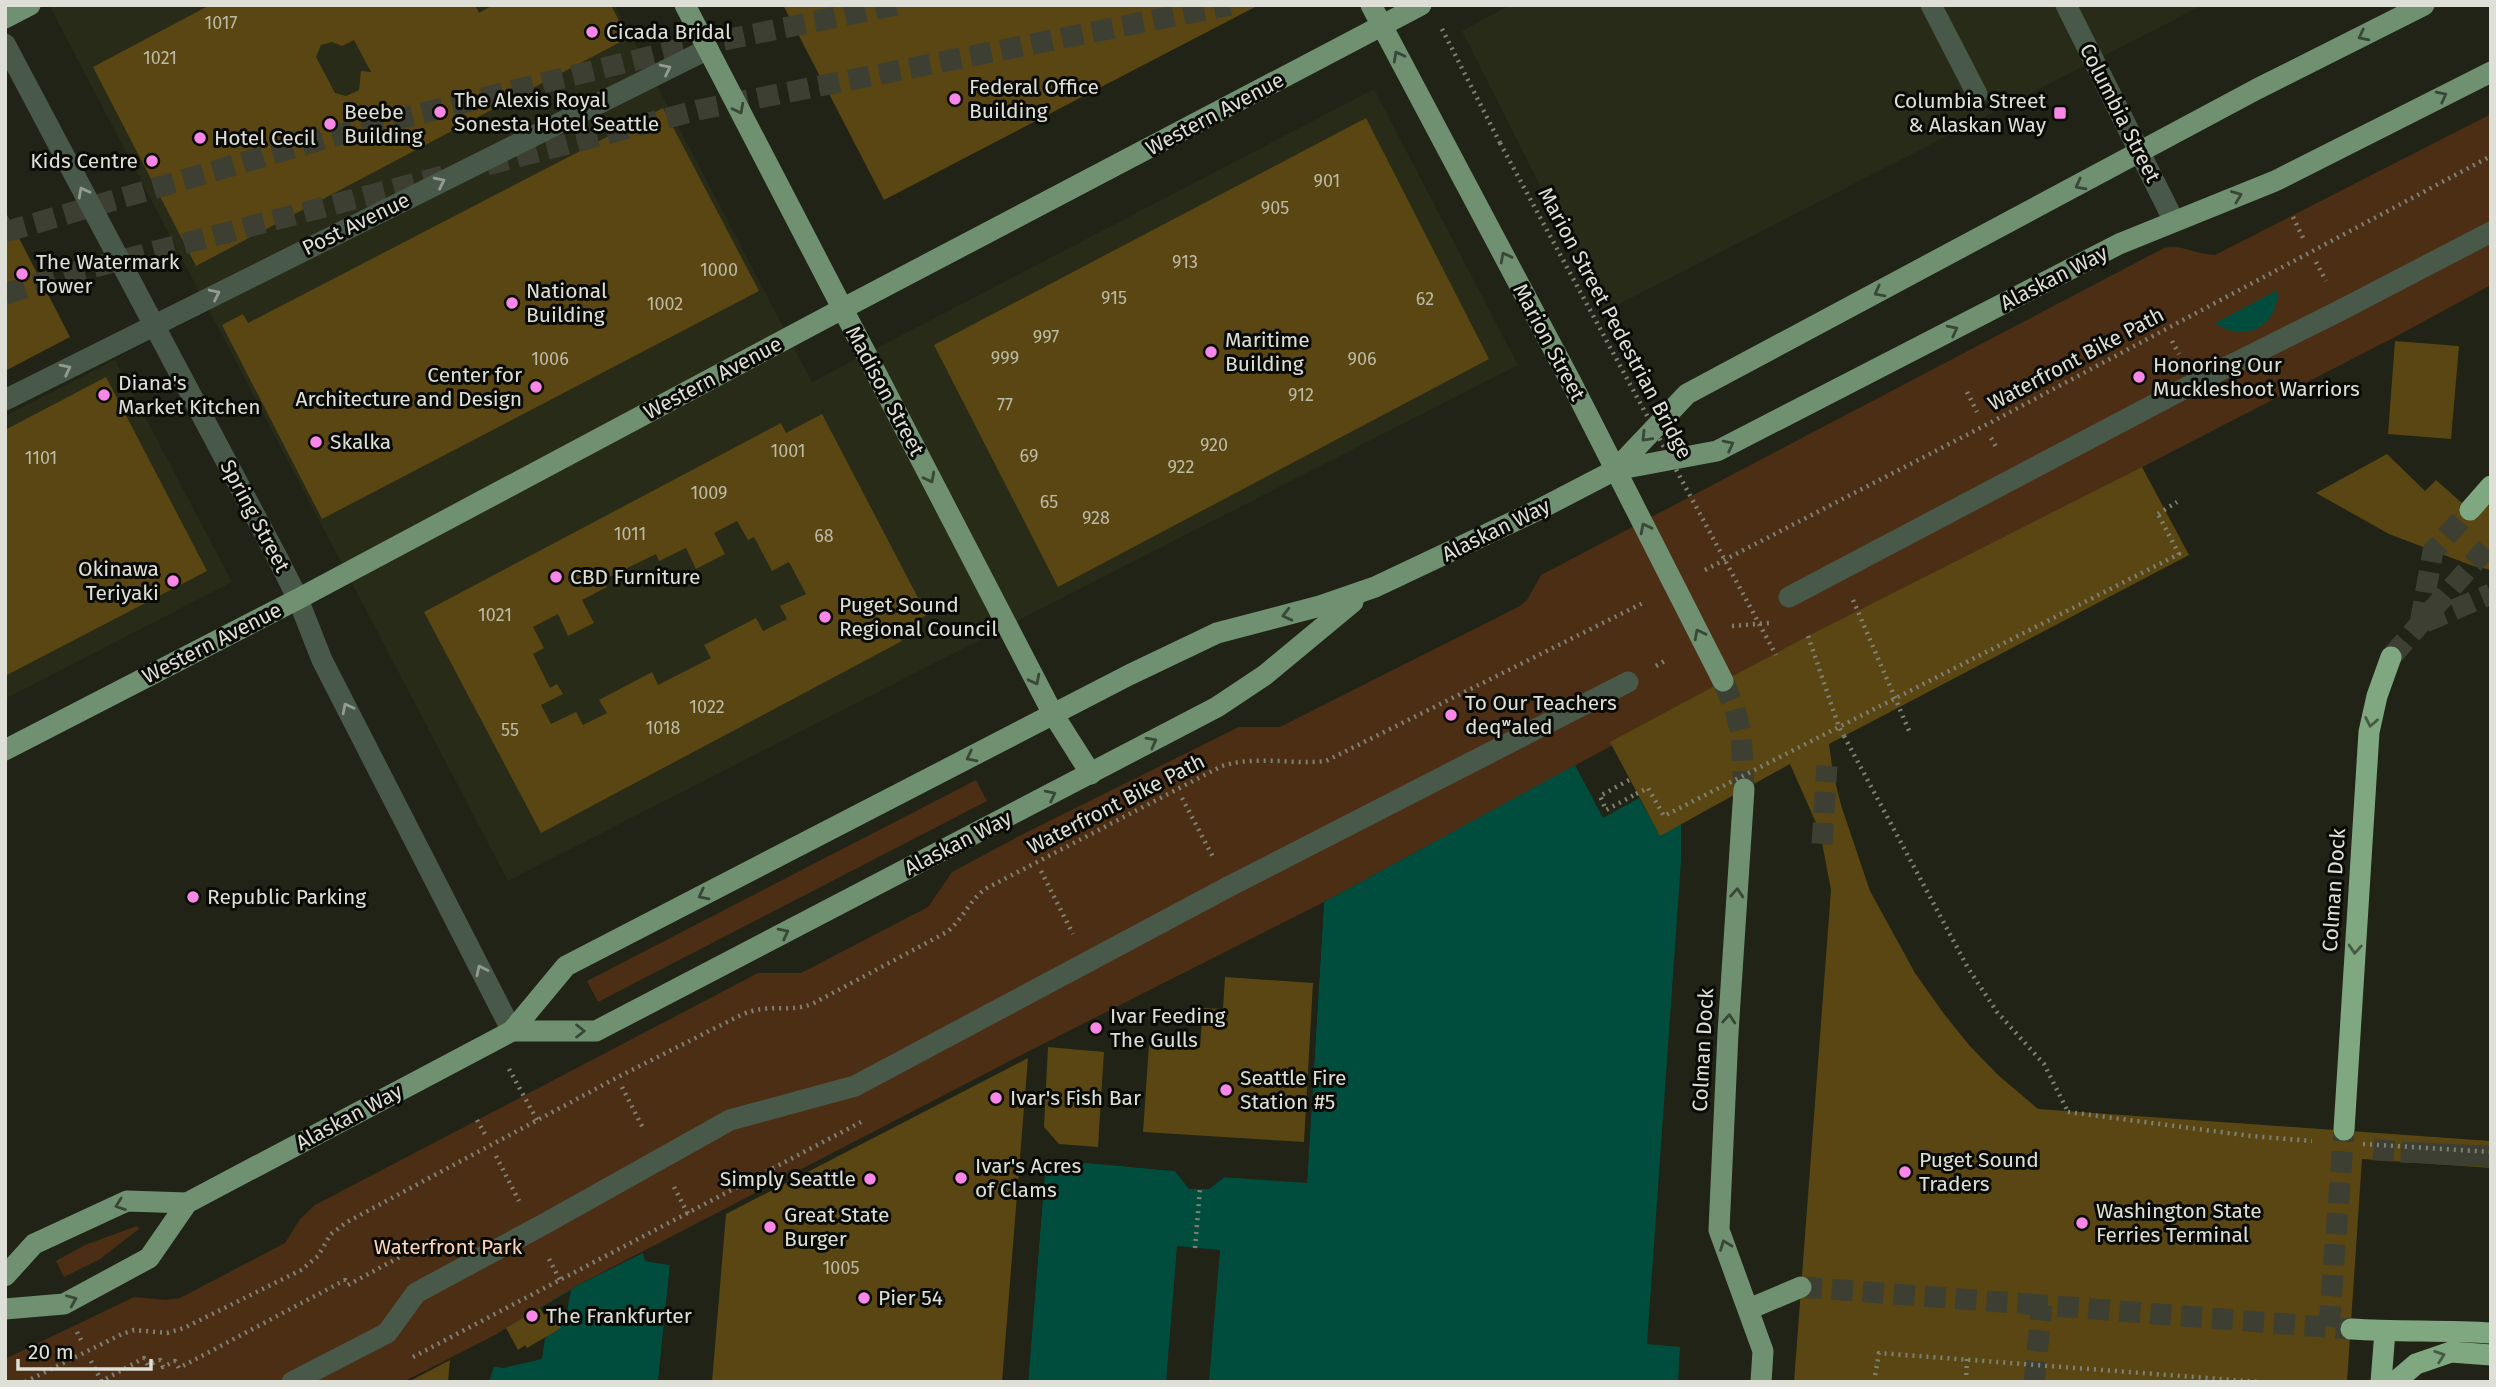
<svg xmlns="http://www.w3.org/2000/svg" width="2496" height="1387" viewBox="0 0 2496 1387" font-family="'Fira Sans',sans-serif">
	<style>
		.built { fill: #282b17 }
		.green { fill: #4c2e15 }
		.water { fill: #004d3e }
		.pier { fill: #202315 }
		.building { fill: #594612; fill-rule: evenodd }
		.lines { fill: none; stroke-linecap: round; stroke-linejoin: round }
		.minor-tunnel { stroke: #3c3f32; stroke-width: 21; stroke-dasharray: 21 10; stroke-linecap: butt }
		.major-tunnel { stroke: #3c3f32; stroke-width: 21; stroke-dasharray: 21 10; stroke-linecap: butt }
		.highway-tunnel { stroke: #3c3f32; stroke-width: 21; stroke-dasharray: 21 10; stroke-linecap: butt }
		.path { stroke: #7e8175; stroke-width: 4.5; stroke-dasharray: 2 5; stroke-linecap: butt }
		.minor { stroke: #495949; stroke-width: 21 }
		.major { stroke: #709171; stroke-width: 21 }
		.highway { stroke: #80a880; stroke-width: 21 }
		.path-bridge { stroke: #7e8175; stroke-width: 4.5; stroke-dasharray: 2 5; stroke-linecap: butt }
		.oneway { stroke: #384736 }
		.oneway2 { stroke: #949c90 }
		.oneway3 { stroke: #455a43 }
		.poi-dot { fill: #f987e8; stroke: #0a0b06; stroke-width: 2.5 }
		.labels { text-anchor: middle; stroke-width: 6; stroke-linejoin: round; paint-order: stroke }
		.number-label { font-size: 18px; fill: #bdbaa6 }
		.poi-label { font-size: 21px; fill: #dee0d7; stroke: #0a0b06; text-anchor: start }
		.street-label { font-size: 21px; fill: #dee0d7; stroke: #0a0b06 }
		.park-label { font-size: 21px; fill: #fdd5b6; stroke: #0a0b06 }
	</style>
	<rect width="100%" height="100%" fill="#202315"/>
	<g class="built">
		<path d="M 49,5 L 615,5 L 812,382 L 1374,89 L 1518,365 L 508,881 Z"/>
		<path d="M 1510,5 L 2203,5 L 1604,312 L 1462,31 Z"/>
		<path d="M 115,360 L 232,582 L 5,699 L 5,416 Z"/>
	</g>
	<g class="green">
		<path d="M 2491,114 L 2491,285 L 2395,337 L 2177,449 L 1611,746 L 1324,902 L 1033,1049 L 578,1285 L 503,1331 L 403,1382 L 5,1382 L 5,1359 L 134,1297 L 166,1300 L 180,1298 L 285,1243 L 300,1219 L 315,1205 L 758,973 L 801,973 L 928,907 L 952,872 L 1023,834 L 1239,727 L 1280,727 L 1520,606 L 1527,600 L 1541,575 L 2164,248 C 2183,244 2196,255 2215,255 Z"/>
		<path d="M 976,780 L 987,801 L 598,1002 L 587,981 Z"/>
		<path d="M 134,1227 L 137,1226 L 139,1229 L 100,1259 L 64,1277 L 56,1261 L 85,1245 Z"/>
	</g>
	<g class="water">
		<path d="M 2278,290 C 2278,326 2245,344 2215,323 Z"/>
		<path d="M 1575,765 L 1603,818 L 1639,798 L 1660,835 L 1681,823 L 1681,861 L 1647,1344 L 1680,1347 L 1678,1382 L 1028,1382 L 1046,1159 L 1175,1171 L 1189,1189 L 1209,1189 L 1224,1177 L 1307,1182 L 1324,902 Z"/>
		<path d="M 643,1253 L 646,1261 L 670,1265 L 658,1382 L 489,1382 L 506,1328 L 578,1285 Z"/>
	</g>
	<g class="pier">
		<path d="M 1324,902 L 1307,1183 L 1224,1177 L 1209,1189 L 1189,1188 L 1175,1171 L 1046,1159 L 1028,1382 L 1024,1382 L 1044,1156 L 1175,1168 L 1191,1185 L 1208,1186 L 1224,1173 L 1304,1179 L 1321,904 Z"/>
		<path d="M 1177,1246 L 1220,1250 L 1209,1382 L 1166,1382 Z"/>
		<path d="M 646,1252 L 648,1258 L 670,1261 L 673,1264 L 662,1382 L 658,1382 L 670,1265 L 645,1261 L 643,1253 Z"/>
		<path d="M 571,1290 L 565,1322 L 545,1338 L 542,1359 L 503,1368 L 492,1366 L 488,1382 L 485,1382 L 498,1333 Z"/>
	</g>
	<g class="building">
		<path d="M 210,5 L 475,5 L 479,13 L 493,5 L 611,5 L 628,38 L 196,266 L 93,67 ZM 354,40 L 371,72 L 361,71 L 359,90 L 346,96 L 335,93 L 316,57 L 321,45 L 332,42 L 342,46 Z"/>
		<path d="M 783,5 L 1259,5 L 884,200 Z"/>
		<path d="M 663,108 L 759,291 L 322,519 L 222,325 L 243,314 L 248,323 Z"/>
		<path d="M 1366,118 L 1489,359 L 1058,587 L 934,345 Z"/>
		<path d="M 5,211 L 70,337 L 5,371 Z"/>
		<path d="M 2395,341 L 2459,346 L 2451,439 L 2388,434 Z"/>
		<path d="M 106,377 L 207,571 L 5,676 L 5,430 Z"/>
		<path d="M 822,414 L 927,615 L 896,631 L 902,641 L 541,833 L 424,612 L 781,423 L 786,433 ZM 737,521 L 748,540 L 754,537 L 772,571 L 789,562 L 806,594 L 780,606 L 787,619 L 763,631 L 756,618 L 704,645 L 711,658 L 658,685 L 652,672 L 599,700 L 607,713 L 583,725 L 576,712 L 551,724 L 541,705 L 563,694 L 557,684 L 550,688 L 533,654 L 544,648 L 533,627 L 558,614 L 568,636 L 594,623 L 582,600 L 607,587 L 603,580 L 656,554 L 659,561 L 686,548 L 696,569 L 725,554 L 714,533 Z"/>
		<path d="M 2387,454 L 2425,491 L 2436,480 L 2470,510 L 2481,500 L 2491,507 L 2491,570 L 2473,566 L 2389,534 L 2316,493 Z"/>
		<path d="M 2142,467 L 2189,555 L 1829,744 L 1833,773 L 1841,805 L 1870,891 L 1915,973 L 1944,1014 L 1969,1045 L 1998,1075 L 2038,1109 L 2491,1141 L 2491,1168 L 2362,1159 L 2347,1382 L 1794,1382 L 1831,890 L 1820,832 L 1790,764 L 1660,836 L 1610,742 L 1808,636 Z"/>
		<path d="M 1225,977 L 1313,983 L 1304,1142 L 1143,1132 L 1149,1045 L 1200,1048 L 1203,1008 L 1223,1009 Z"/>
		<path d="M 1048,1047 L 1104,1052 L 1098,1147 L 1059,1144 L 1044,1127 Z"/>
		<path d="M 1028,1058 L 1002,1382 L 712,1382 L 726,1214 Z"/>
		<path d="M 540,1308 L 544,1315 L 551,1310 L 561,1328 L 527,1348 L 525,1345 L 518,1350 L 506,1328 Z"/>
		<path d="M 450,1360 L 448,1382 L 408,1382 Z"/>
	</g>
	<g class="lines">
		<g class="minor-tunnel">
			<path d="M 1822,844 L 1827,766"/>
			<path d="M 2383,1161 L 2385,1133"/>
			<path d="M 2411,1163 L 2412,1135"/>
			<path d="M 2431,1164 L 2433,1136"/>
			<path d="M 2451,1165 L 2453,1138"/>
			<path d="M 2471,1166 L 2472,1140"/>
			<path d="M 2488,1167 L 2491,1143"/>
		</g>
		<g class="major-tunnel">
			<path d="M 1723,681 L 1735,709 L 1741,733 L 1744,789"/>
			<path d="M 1801,1287 L 2042,1305"/>
		</g>
		<g class="highway-tunnel">
			<path d="M 487,165 L 698,110 L 1230,5"/>
			<path d="M 5,232 L 358,129 L 680,49 L 896,5"/>
			<path d="M 5,294 L 68,274 L 443,176"/>
			<path d="M 2425,622 L 2491,594"/>
			<path d="M 2420,623 L 2433,551 L 2470,510"/>
			<path d="M 2391,657 L 2491,543"/>
			<path d="M 2329,1327 L 2344,1130"/>
			<path d="M 2034,1382 L 2042,1305 L 2351,1329"/>
		</g>
		<g class="path">
			<path d="M 1442,29 L 1500,143"/>
			<path d="M 2293,217 L 2304,240"/>
			<path d="M 2316,262 L 2326,281"/>
			<path d="M 2172,341 L 2179,354"/>
			<path d="M 1967,392 L 1977,412"/>
			<path d="M 1991,438 L 1998,450"/>
			<path d="M 2158,514 L 2177,502"/>
			<path d="M 1705,570 L 1984,426 L 2491,156"/>
			<path d="M 1853,600 L 1910,733"/>
			<path d="M 1732,626 L 1769,623"/>
			<path d="M 1808,636 L 1839,727 L 1844,736"/>
			<path d="M 1656,666 L 1668,659"/>
			<path d="M 1629,780 L 1600,796 L 1606,810 L 1636,794"/>
			<path d="M 1182,798 L 1214,859"/>
			<path d="M 1028,842 L 1034,853"/>
			<path d="M 1041,871 L 1073,934"/>
			<path d="M 509,1069 L 537,1120"/>
			<path d="M 622,1087 L 644,1130"/>
			<path d="M 2068,1112 L 2251,1136 L 2312,1141"/>
			<path d="M 477,1120 L 486,1136"/>
			<path d="M 496,1156 L 519,1201"/>
			<path d="M 674,1187 L 688,1214"/>
			<path d="M 1195,1248 L 1200,1189"/>
			<path d="M 549,1259 L 560,1280"/>
			<path d="M 77,1332 L 83,1344"/>
			<path d="M 413,1357 L 861,1122"/>
			<path d="M 91,1361 L 102,1382"/>
			<path d="M 25,1382 L 122,1334 L 134,1330 L 167,1333 L 184,1328 L 301,1270 L 318,1256 L 331,1234 L 347,1222 L 618,1077 L 741,1015 C 770,1002 789,1014 814,1003 L 947,932 C 963,919 970,899 987,888 L 1222,766 C 1256,755 1291,765 1326,761 L 1645,602"/>
			<path d="M 100,1382 L 144,1358 L 148,1365 L 160,1360 L 163,1367 L 175,1361 L 179,1368 L 345,1280 L 348,1285 L 433,1239"/>
			<path d="M 1966,1382 L 1967,1359"/>
		</g>
		<g class="minor">
			<path d="M 1931,5 L 1977,94"/>
			<path d="M 2066,5 L 2174,221"/>
			<path d="M 5,44 L 277,557 L 298,599 L 322,660 L 512,1031"/>
			<path d="M 5,400 L 708,49"/>
			<path d="M 1789,597 L 2193,384 L 2341,310 L 2491,232"/>
			<path d="M 292,1382 L 387,1333 L 416,1293 L 546,1223 L 730,1120 L 855,1086 L 1228,887 L 1628,682"/>
		</g>
		<g class="major">
			<path d="M 685,5 L 1053,714 L 1091,774"/>
			<path d="M 1371,5 L 1572,384 L 1723,681"/>
			<path d="M 5,18 L 30,5"/>
			<path d="M 1615,470 L 1687,394 L 2257,89 L 2424,5"/>
			<path d="M 5,750 L 298,599 L 842,309 L 1421,5"/>
			<path d="M 1744,789 L 1728,1033 L 1719,1230 L 1763,1351 L 1761,1382"/>
			<path d="M 512,1031 L 596,1031 L 1217,707 L 1265,675 L 1353,602"/>
			<path d="M 5,1276 L 34,1244 L 127,1201 L 187,1203"/>
			<path d="M 5,1309 L 64,1304 L 149,1258 L 187,1203 L 512,1031 L 566,966 L 1129,675 L 1217,633 L 1320,606 L 1375,587 L 1538,510 L 1615,470 L 1717,451 L 2119,244 L 2275,181 L 2491,72"/>
			<path d="M 1749,1309 L 1801,1287"/>
		</g>
		<g class="highway">
			<path d="M 2470,510 L 2491,486"/>
			<path d="M 2344,1130 L 2369,732 L 2377,696 L 2391,657"/>
			<path d="M 2351,1329 C 2398,1332 2444,1330 2491,1333"/>
			<path d="M 2381,1382 L 2385,1331"/>
			<path d="M 2395,1382 L 2416,1364 L 2451,1352 L 2491,1355"/>
		</g>
		<g class="path-bridge">
			<path d="M 1500,143 L 1776,655"/>
			<path d="M 1844,736 L 1968,968 L 1997,1012 L 2044,1064 L 2068,1112"/>
			<path d="M 1636,794 L 1648,788 L 1664,816 L 2179,554 L 2158,514"/>
			<path d="M 2363,1144 L 2491,1152"/>
			<path d="M 1874,1382 L 1879,1353 L 2260,1382"/>
		</g>
	</g>
	<defs><path id="oneway-chevron" d="M-2-3.5L2.5 0L-2 3.5" fill="none" stroke-width="1.6" stroke-linecap="round" stroke-linejoin="round" transform="scale(1.75)"/></defs>
	<g class="oneway">
		<use href="#oneway-chevron" transform="translate(2363 36) rotate(153)"/>
		<use href="#oneway-chevron" transform="translate(1398 56) rotate(-118)"/>
		<use href="#oneway-chevron" transform="translate(2442 96) rotate(-27)"/>
		<use href="#oneway-chevron" transform="translate(739 109) rotate(63)"/>
		<use href="#oneway-chevron" transform="translate(2080 185) rotate(152)"/>
		<use href="#oneway-chevron" transform="translate(2237 196) rotate(-21)"/>
		<use href="#oneway-chevron" transform="translate(1505 257) rotate(-118)"/>
		<use href="#oneway-chevron" transform="translate(1879 292) rotate(152)"/>
		<use href="#oneway-chevron" transform="translate(1953 330) rotate(-27)"/>
		<use href="#oneway-chevron" transform="translate(1646 437) rotate(134)"/>
		<use href="#oneway-chevron" transform="translate(1729 445) rotate(-27)"/>
		<use href="#oneway-chevron" transform="translate(930 478) rotate(62)"/>
		<use href="#oneway-chevron" transform="translate(1645 528) rotate(-117)"/>
		<use href="#oneway-chevron" transform="translate(1287 615) rotate(166)"/>
		<use href="#oneway-chevron" transform="translate(1699 634) rotate(-117)"/>
		<use href="#oneway-chevron" transform="translate(1035 680) rotate(63)"/>
		<use href="#oneway-chevron" transform="translate(1152 742) rotate(-28)"/>
		<use href="#oneway-chevron" transform="translate(971 757) rotate(153)"/>
		<use href="#oneway-chevron" transform="translate(1051 795) rotate(-27)"/>
		<use href="#oneway-chevron" transform="translate(1737 893) rotate(-86)"/>
		<use href="#oneway-chevron" transform="translate(703 895) rotate(153)"/>
		<use href="#oneway-chevron" transform="translate(784 933) rotate(-27)"/>
		<use href="#oneway-chevron" transform="translate(1729 1019) rotate(-86)"/>
		<use href="#oneway-chevron" transform="translate(580 1031)"/>
		<use href="#oneway-chevron" transform="translate(120 1205) rotate(160)"/>
		<use href="#oneway-chevron" transform="translate(1725 1245) rotate(-111)"/>
		<use href="#oneway-chevron" transform="translate(72 1300) rotate(-23)"/>
	</g>
	<g class="oneway2">
		<use href="#oneway-chevron" transform="translate(666 69) rotate(-26)"/>
		<use href="#oneway-chevron" transform="translate(440 182) rotate(-26)"/>
		<use href="#oneway-chevron" transform="translate(83 192) rotate(-118)"/>
		<use href="#oneway-chevron" transform="translate(215 294) rotate(-26)"/>
		<use href="#oneway-chevron" transform="translate(66 369) rotate(-27)"/>
		<use href="#oneway-chevron" transform="translate(347 708) rotate(-117)"/>
		<use href="#oneway-chevron" transform="translate(481 970) rotate(-116)"/>
	</g>
	<g class="oneway3">
		<use href="#oneway-chevron" transform="translate(2371 722) rotate(101)"/>
		<use href="#oneway-chevron" transform="translate(2355 949) rotate(94)"/>
		<use href="#oneway-chevron" transform="translate(2440 1356) rotate(-19)"/>
	</g>
	<g class="poi-dot">
		<circle cx="592" cy="32" r="7"/>
		<circle cx="955" cy="99" r="7"/>
		<circle cx="440" cy="112" r="7"/>
		<rect x="2053" y="106" width="14" height="14" rx="3.5"/>
		<circle cx="330" cy="124" r="7"/>
		<circle cx="200" cy="138" r="7"/>
		<circle cx="152" cy="161" r="7"/>
		<circle cx="22" cy="274" r="7"/>
		<circle cx="512" cy="303" r="7"/>
		<circle cx="1211" cy="352" r="7"/>
		<circle cx="2139" cy="377" r="7"/>
		<circle cx="536" cy="387" r="7"/>
		<circle cx="104" cy="395" r="7"/>
		<circle cx="316" cy="442" r="7"/>
		<circle cx="556" cy="577" r="7"/>
		<circle cx="173" cy="581" r="7"/>
		<circle cx="825" cy="617" r="7"/>
		<circle cx="1451" cy="715" r="7"/>
		<circle cx="193" cy="897" r="7"/>
		<circle cx="1096" cy="1028" r="7"/>
		<circle cx="1226" cy="1090" r="7"/>
		<circle cx="996" cy="1098" r="7"/>
		<circle cx="1905" cy="1172" r="7"/>
		<circle cx="961" cy="1178" r="7"/>
		<circle cx="870" cy="1179" r="7"/>
		<circle cx="2082" cy="1223" r="7"/>
		<circle cx="770" cy="1227" r="7"/>
		<circle cx="864" cy="1298" r="7"/>
		<circle cx="532" cy="1316" r="7"/>
	</g>
	<g class="labels">
		<g class="number-label">
			<text x="221" y="29">1017</text>
			<text x="160" y="64">1021</text>
			<text x="1327" y="187">901</text>
			<text x="1275" y="214">905</text>
			<text x="1185" y="268">913</text>
			<text x="719" y="276">1000</text>
			<text x="1114" y="304">915</text>
			<text x="1425" y="305">62</text>
			<text x="665" y="310">1002</text>
			<text x="1046" y="343">997</text>
			<text x="1005" y="364">999</text>
			<text x="550" y="365">1006</text>
			<text x="1362" y="365">906</text>
			<text x="1301" y="401">912</text>
			<text x="1005" y="411">77</text>
			<text x="1214" y="451">920</text>
			<text x="788" y="457">1001</text>
			<text x="1029" y="462">69</text>
			<text x="41" y="464">1101</text>
			<text x="1181" y="473">922</text>
			<text x="709" y="499">1009</text>
			<text x="1049" y="508">65</text>
			<text x="1096" y="524">928</text>
			<text x="630" y="540">1011</text>
			<text x="824" y="542">68</text>
			<text x="495" y="621">1021</text>
			<text x="707" y="713">1022</text>
			<text x="663" y="734">1018</text>
			<text x="510" y="736">55</text>
			<text x="841" y="1274">1005</text>
		</g>
		<g class="poi-label">
			<text x="606" y="39">Cicada Bridal</text>
			<text x="969" y="94">Federal Office<tspan x="969" dy="24">Building</tspan></text>
			<text x="454" y="107">The Alexis Royal<tspan x="454" dy="24">Sonesta Hotel Seattle</tspan></text>
			<text x="2046" y="108" text-anchor="end">Columbia Street<tspan x="2046" dy="24">&amp; Alaskan Way</tspan></text>
			<text x="344" y="119">Beebe<tspan x="344" dy="24">Building</tspan></text>
			<text x="214" y="145">Hotel Cecil</text>
			<text x="138" y="168" text-anchor="end">Kids Centre</text>
			<text x="36" y="269">The Watermark<tspan x="36" dy="24">Tower</tspan></text>
			<text x="526" y="298">National<tspan x="526" dy="24">Building</tspan></text>
			<text x="1225" y="347">Maritime<tspan x="1225" dy="24">Building</tspan></text>
			<text x="2153" y="372">Honoring Our<tspan x="2153" dy="24">Muckleshoot Warriors</tspan></text>
			<text x="522" y="382" text-anchor="end">Center for<tspan x="522" dy="24">Architecture and Design</tspan></text>
			<text x="118" y="390">Diana's<tspan x="118" dy="24">Market Kitchen</tspan></text>
			<text x="330" y="449">Skalka</text>
			<text x="159" y="576" text-anchor="end">Okinawa<tspan x="159" dy="24">Teriyaki</tspan></text>
			<text x="570" y="584">CBD Furniture</text>
			<text x="839" y="612">Puget Sound<tspan x="839" dy="24">Regional Council</tspan></text>
			<text x="1465" y="710">To Our Teachers<tspan x="1465" dy="24">deqʷaled</tspan></text>
			<text x="207" y="904">Republic Parking</text>
			<text x="1110" y="1023">Ivar Feeding<tspan x="1110" dy="24">The Gulls</tspan></text>
			<text x="1240" y="1085">Seattle Fire<tspan x="1240" dy="24">Station #5</tspan></text>
			<text x="1010" y="1105">Ivar's Fish Bar</text>
			<text x="1919" y="1167">Puget Sound<tspan x="1919" dy="24">Traders</tspan></text>
			<text x="975" y="1173">Ivar's Acres<tspan x="975" dy="24">of Clams</tspan></text>
			<text x="856" y="1186" text-anchor="end">Simply Seattle</text>
			<text x="2096" y="1218">Washington State<tspan x="2096" dy="24">Ferries Terminal</tspan></text>
			<text x="784" y="1222">Great State<tspan x="784" dy="24">Burger</tspan></text>
			<text x="878" y="1305">Pier 54</text>
			<text x="546" y="1323">The Frankfurter</text>
		</g>
		<g class="street-label">
			<text transform="translate(2120 113) rotate(63)" y="7">Columbia Street</text>
			<text transform="translate(1215 114) rotate(-28)" y="7">Western Avenue</text>
			<text transform="translate(356 224) rotate(-26)" y="7">Post Avenue</text>
			<text transform="translate(2054 278) rotate(-27)" y="7">Alaskan Way</text>
			<text transform="translate(1615 323) rotate(62)" y="7">Marion Street Pedestrian Bridge</text>
			<text transform="translate(1549 342) rotate(62)" y="7">Marion Street</text>
			<text transform="translate(2076 359) rotate(-28)" y="7">Waterfront Bike Path</text>
			<text transform="translate(713 378) rotate(-28)" y="7">Western Avenue</text>
			<text transform="translate(885 391) rotate(62)" y="7">Madison Street</text>
			<text transform="translate(255 516) rotate(62)" y="7">Spring Street</text>
			<text transform="translate(1496 530) rotate(-26)" y="7">Alaskan Way</text>
			<text transform="translate(212 643) rotate(-27)" y="7">Western Avenue</text>
			<text transform="translate(1116 804) rotate(-27)" y="7">Waterfront Bike Path</text>
			<text transform="translate(958 843) rotate(-27)" y="7">Alaskan Way</text>
			<text transform="translate(2334 890) rotate(-86)" y="7">Colman Dock</text>
			<text transform="translate(1703 1050) rotate(-87)" y="7">Colman Dock</text>
			<text transform="translate(349 1117) rotate(-28)" y="7">Alaskan Way</text>
		</g>
		<g class="park-label">
			<text x="448" y="1254">Waterfront Park</text>
		</g>
	</g>
	<rect width="2496" height="1387" fill="none" stroke="#dee0d7" stroke-width="14"/>
	<path d="M18 1359v10h133v-10" fill="none" stroke="#dee0d7" stroke-width="3.5"/>
	<text x="28" y="1359" font-size="21" fill="#dee0d7" stroke="#0a0b06" stroke-width="5" paint-order="stroke">20 m</text>
</svg>
